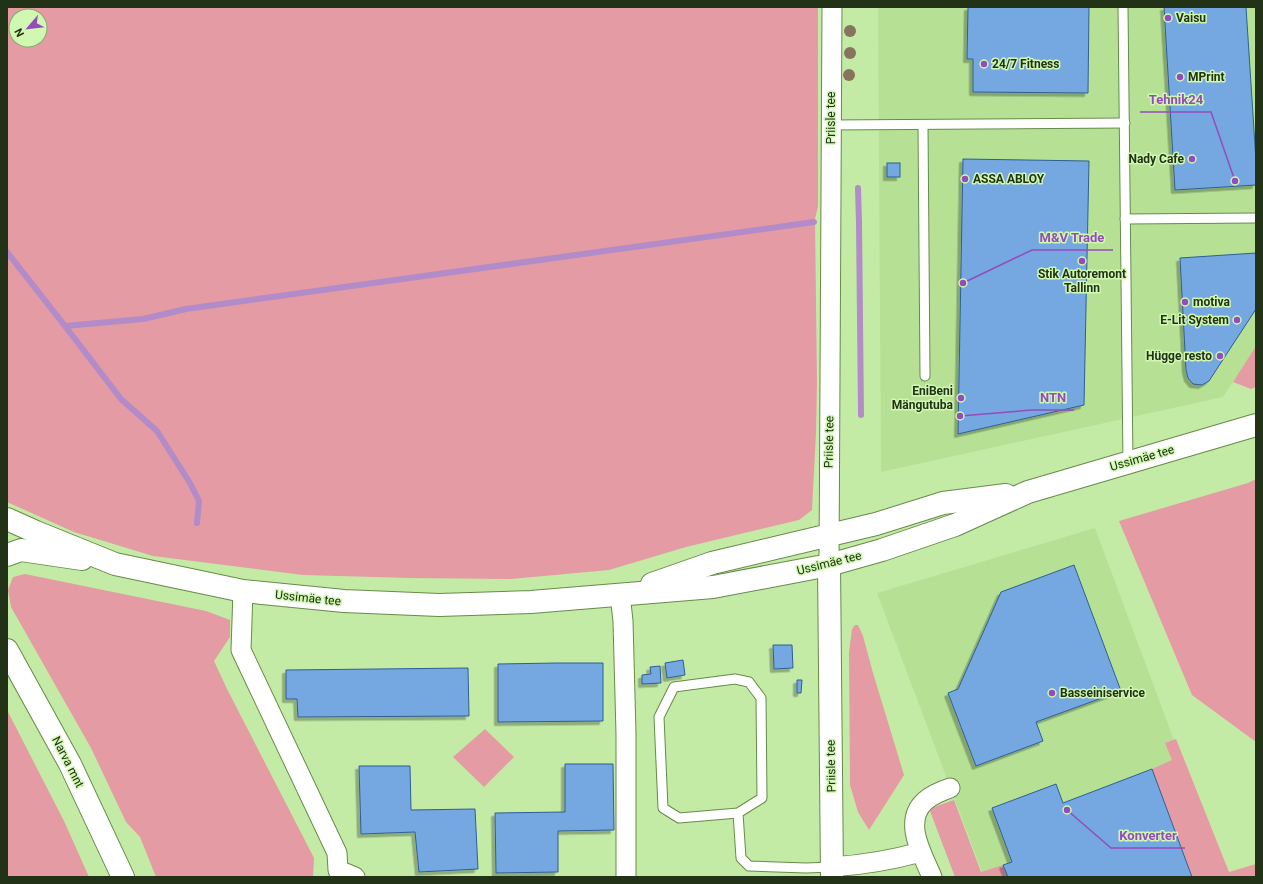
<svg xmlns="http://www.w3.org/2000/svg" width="1263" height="884" viewBox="0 0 1263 884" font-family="Roboto,sans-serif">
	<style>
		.built { fill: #b6e195 }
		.green { fill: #e49ba3; fill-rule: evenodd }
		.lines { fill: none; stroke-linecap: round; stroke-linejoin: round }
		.stream { stroke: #b28bc9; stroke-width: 6 }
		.building { fill: #74a7e1; stroke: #2e5f94; filter: url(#shadow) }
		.service-casing { stroke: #678b49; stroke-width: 11 }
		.minor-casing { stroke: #678b49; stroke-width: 21 }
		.tertiary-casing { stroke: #678b49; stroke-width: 24 }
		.secondary-casing { stroke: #678b49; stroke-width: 24 }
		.service { stroke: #fff; stroke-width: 9 }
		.minor { stroke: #fff; stroke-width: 19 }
		.tertiary { stroke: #fff; stroke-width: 22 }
		.secondary { stroke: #fff; stroke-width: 22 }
		.tree { fill: #88735c }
		.poi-dot { fill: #964bbc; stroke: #d0f8b2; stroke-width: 1.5 }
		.labels { text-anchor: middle; stroke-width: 3; stroke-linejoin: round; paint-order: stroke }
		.poi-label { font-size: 12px; font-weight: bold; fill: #223216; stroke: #d0f8b2; text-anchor: start }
		.street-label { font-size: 12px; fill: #223216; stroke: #d0f8b2 }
		.leader { fill: none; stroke: #964bbc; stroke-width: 1.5 }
		.callout-dot { fill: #964bbc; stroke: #d0f8b2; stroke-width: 1.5 }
		.callout-label { font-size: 13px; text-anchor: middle; font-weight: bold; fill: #964bbc; stroke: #d0f8b2; stroke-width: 3; stroke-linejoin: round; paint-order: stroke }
	</style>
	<defs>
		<filter id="shadow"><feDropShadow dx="-3.5" dy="3.5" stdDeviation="0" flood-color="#0004"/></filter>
	</defs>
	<rect width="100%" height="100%" fill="#c3eba5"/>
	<g class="built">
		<path d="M 878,7 L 1256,7 L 1256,346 L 1223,397 L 881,472 Z"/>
		<path d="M 1095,528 L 1225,877 L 984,877 L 877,593 Z"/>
	</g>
	<g class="green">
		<path d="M 7,7 L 818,7 L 818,206 L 815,219 L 817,382 L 816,433 L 812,510 L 799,520 L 686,547 L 609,570 L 511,579 L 409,578 L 303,575 L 153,556 L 74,532 L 7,502 ZM 16,16 L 40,16 L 40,40 L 16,40 Z"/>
		<path d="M 1256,346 L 1256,387 L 1251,389 L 1233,382 Z"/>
		<path d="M 1256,479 L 1256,742 L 1192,695 L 1119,521 L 1248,483 Z"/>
		<path d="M 25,574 L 206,611 L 230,620 L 230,637 L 214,661 L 227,689 L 314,858 L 313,877 L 156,877 L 140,837 L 126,822 L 91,748 L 11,607 L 8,590 L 13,577 Z"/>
		<path d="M 855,625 L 858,625 L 863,636 L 873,673 L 904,775 L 869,830 L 858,812 L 850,785 L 849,653 L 852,629 Z"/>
		<path d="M 7,710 L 64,821 L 89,877 L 7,877 Z"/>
		<path d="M 485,729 L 514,757 L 484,787 L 453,757 Z"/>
		<path d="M 1176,739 L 1229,872 L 1256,864 L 1256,877 L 1192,877 L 1152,769 L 1172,760 L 1165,743 Z"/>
		<path d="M 954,800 L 981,872 L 1003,865 L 1008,877 L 955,877 L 930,811 L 934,807 Z"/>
	</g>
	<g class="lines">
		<g class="stream">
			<path d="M 858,188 L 859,222 L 861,415"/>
			<path d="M 7,252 L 65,326 L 143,319 L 186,309 L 814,222"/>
			<path d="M 65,326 L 121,399 L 157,431 L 190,483 L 199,501 L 197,523"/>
		</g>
	</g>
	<g class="building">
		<path d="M 968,7 L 1089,7 L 1088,93 L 973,92 L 973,59 L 967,59 Z"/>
		<path d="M 1164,7 L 1246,7 L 1256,161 L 1256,185 L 1175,190 Z"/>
		<path d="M 963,159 L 1089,161 L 1084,405 L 958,434 Z"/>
		<rect x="887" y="163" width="13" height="14"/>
		<path d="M 1256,253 L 1256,309 L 1209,381 L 1202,385 L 1193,384 L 1188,378 L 1186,370 L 1180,258 Z"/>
		<path d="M 1074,565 L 1121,691 L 1036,722 L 1043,741 L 976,766 L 948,693 L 958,689 L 1001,592 Z"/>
		<path d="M 773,645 L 792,645 L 793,668 L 774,669 Z"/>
		<path d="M 683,660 L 685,675 L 667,678 L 665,663 Z"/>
		<path d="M 557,663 L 603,663 L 603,721 L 498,722 L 498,664 Z"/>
		<path d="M 660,666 L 661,683 L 642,684 L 642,675 L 651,674 L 650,667 Z"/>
		<path d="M 468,668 L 469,716 L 298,717 L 297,699 L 286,699 L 286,670 Z"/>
		<path d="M 797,680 L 802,680 L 801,693 L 797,693 Z"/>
		<path d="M 565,764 L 613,764 L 614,830 L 558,831 L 558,872 L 496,873 L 495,813 L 565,812 Z"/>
		<path d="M 359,766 L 410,766 L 411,810 L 475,809 L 478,869 L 419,872 L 415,832 L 361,834 Z"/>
		<path d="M 1152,769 L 1192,877 L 1008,877 L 1003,865 L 1012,862 L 992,808 L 1056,784 L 1063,803 Z"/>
	</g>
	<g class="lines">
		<defs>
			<g id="service">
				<path d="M 1123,7 L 1128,463"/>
				<path d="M 831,125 L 1125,123"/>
				<path d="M 923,125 L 925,376"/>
				<path d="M 1125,219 L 1256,218"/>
				<path d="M 738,813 L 679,818 L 663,808 L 659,717 L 674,687 L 735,679 L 749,682 L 761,698 L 762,798 L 738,813 L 741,858 L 749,866 L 806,868 L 832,867"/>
			</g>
			<g id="minor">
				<path d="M 829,565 L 832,7"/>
				<path d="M 243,591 L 241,650 L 337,853 L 338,870 L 355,877"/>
				<path d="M 620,594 L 623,621 L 626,734 L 626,877"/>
				<path d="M 832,867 C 862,865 892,860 921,852"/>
				<path d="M 932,877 C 923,855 902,822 925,801 C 932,795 941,791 950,788"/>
			</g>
			<g id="tertiary">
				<path d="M 7,519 L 36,532 L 115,564 L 243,591 L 344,601 L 439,605 L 531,602 L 713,587 L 829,565 L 882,550 L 955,525 L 1028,492 L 1256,425"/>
				<path d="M 7,555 L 21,550 L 82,559"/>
				<path d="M 829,565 L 832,877"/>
				<path d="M 652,584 L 712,563 L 876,524 L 943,503 L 1006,495"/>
			</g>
			<path id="secondary" d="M 7,650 L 70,764 L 123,877"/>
		</defs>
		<use href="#service" class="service-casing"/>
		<use href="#minor" class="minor-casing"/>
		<use href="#tertiary" class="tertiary-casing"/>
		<use href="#secondary" class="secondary-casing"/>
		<use href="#service" class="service"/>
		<use href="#minor" class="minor"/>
		<use href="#tertiary" class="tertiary"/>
		<use href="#secondary" class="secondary"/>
	</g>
	<g class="tree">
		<circle cx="850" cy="31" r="6"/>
		<circle cx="850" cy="53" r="6"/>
		<circle cx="849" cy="75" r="6"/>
	</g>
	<g class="poi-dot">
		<circle cx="1168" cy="18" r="4"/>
		<circle cx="984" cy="64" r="4"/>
		<circle cx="1180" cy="77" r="4"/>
		<circle cx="1192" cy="159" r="4"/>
		<circle cx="965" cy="179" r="4"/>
		<circle cx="1082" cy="261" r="4"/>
		<circle cx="1185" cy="302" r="4"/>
		<circle cx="1237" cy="320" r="4"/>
		<circle cx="1220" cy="356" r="4"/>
		<circle cx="961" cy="398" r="4"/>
		<circle cx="1052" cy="693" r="4"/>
	</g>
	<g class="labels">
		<g class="poi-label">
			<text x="1176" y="22">Vaisu</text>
			<text x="992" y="68">24/7 Fitness</text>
			<text x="1188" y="81">MPrint</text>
			<text x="1184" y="163" text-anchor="end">Nady Cafe</text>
			<text x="973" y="183">ASSA ABLOY</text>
			<text x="1082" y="278" text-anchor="middle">Stik Autoremont<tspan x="1082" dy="14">Tallinn</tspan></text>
			<text x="1193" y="306">motiva</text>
			<text x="1229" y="324" text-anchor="end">E-Lit System</text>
			<text x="1212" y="360" text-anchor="end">Hügge resto</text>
			<text x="953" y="395" text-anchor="end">EniBeni<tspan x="953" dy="14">Mängutuba</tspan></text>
			<text x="1060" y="697">Basseiniservice</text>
		</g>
		<g class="street-label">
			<text transform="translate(831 118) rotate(-90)" y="4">Priisle tee</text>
			<text transform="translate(829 442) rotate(-89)" y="4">Priisle tee</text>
			<text transform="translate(1142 458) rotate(-16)" y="4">Ussimäe tee</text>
			<text transform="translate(829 563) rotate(-14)" y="4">Ussimäe tee</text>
			<text transform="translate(308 598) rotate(6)" y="4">Ussimäe tee</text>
			<text transform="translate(68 762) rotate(63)" y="4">Narva mnt</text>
			<text transform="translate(831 766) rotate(-91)" y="4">Priisle tee</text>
		</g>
	</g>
	<path class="leader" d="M1235 181L1211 112H1140M963 283L1032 250H1113M960 416L1032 410H1074M1067 810L1111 848H1185"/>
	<g class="callout-dot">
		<circle cx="1235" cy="181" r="4"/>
		<circle cx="963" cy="283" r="4"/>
		<circle cx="960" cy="416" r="4"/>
		<circle cx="1067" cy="810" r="4"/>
	</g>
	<g class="callout-label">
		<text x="1176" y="104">Tehnik24</text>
		<text x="1072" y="242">M&amp;V Trade</text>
		<text x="1053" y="402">NTN</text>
		<text x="1148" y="840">Konverter</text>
	</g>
	<rect width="1263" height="884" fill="none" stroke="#223216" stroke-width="16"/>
	<g transform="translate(28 28) rotate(242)"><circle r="19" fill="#d0f8b2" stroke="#8aa974"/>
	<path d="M0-3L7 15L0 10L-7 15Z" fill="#964bbc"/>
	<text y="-6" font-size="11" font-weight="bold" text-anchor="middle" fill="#223216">N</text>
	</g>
</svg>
